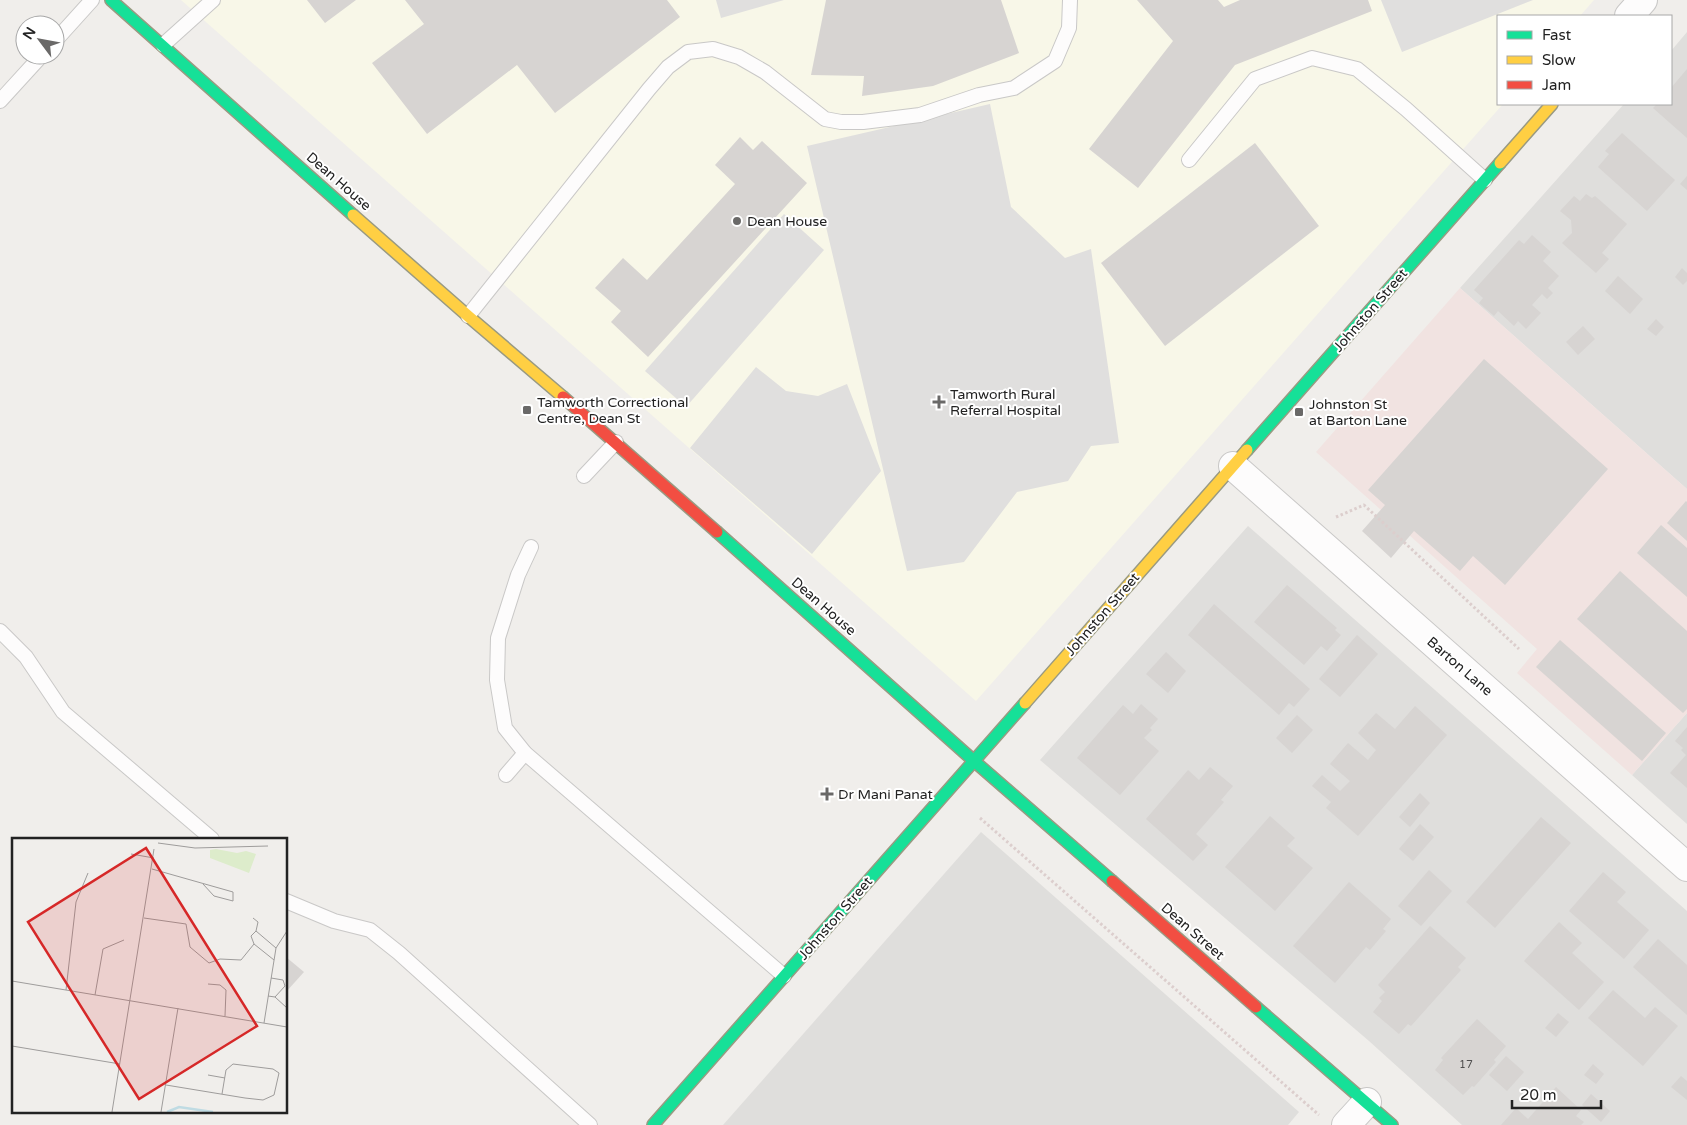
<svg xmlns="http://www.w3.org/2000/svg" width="1687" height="1125" viewBox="0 0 1687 1125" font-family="'Varela Round',sans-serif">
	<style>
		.residential { fill: #dfdedc }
		.commercial { fill: #f1e3e1 }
		.education { fill: #f8f7e8 }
		.parking { fill: #e0dfde }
		.building { fill: #d7d4d2 }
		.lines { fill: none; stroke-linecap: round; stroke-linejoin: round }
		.lane-casing { stroke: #c9c8c7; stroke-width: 16 }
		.street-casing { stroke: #c9c8c7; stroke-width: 30 }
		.fast-casing { stroke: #999a82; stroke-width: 14 }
		.slow-casing { stroke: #999a82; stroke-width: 14 }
		.jam-casing { stroke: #999a82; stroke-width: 14 }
		.path { stroke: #dccecd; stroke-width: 3; stroke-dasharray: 2.5 2.5; stroke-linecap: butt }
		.lane { stroke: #fdfcfc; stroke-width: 14 }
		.street { stroke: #fdfcfc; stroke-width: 28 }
		.fast { stroke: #16e098; stroke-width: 11 }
		.slow { stroke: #ffcf43; stroke-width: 11 }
		.jam { stroke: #f24e42; stroke-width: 11 }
		.poi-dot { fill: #6a6968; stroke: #fff; stroke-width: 2 }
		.labels { text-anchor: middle; stroke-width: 4; stroke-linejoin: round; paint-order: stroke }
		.number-label { font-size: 11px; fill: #4f4e4e }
		.street-label { font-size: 14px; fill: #222; stroke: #fff }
		.poi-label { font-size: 14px; fill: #222; stroke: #fff; text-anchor: start }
		.inset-river { fill: none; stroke: #bfdbe3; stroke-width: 2.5 }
		.inset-road { fill: none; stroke: #9e9c9b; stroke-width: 1 }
		.view { fill: #d62828; fill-opacity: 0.15; stroke: #d62828; stroke-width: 2.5 }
		.inset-edge { fill: none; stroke: #222; stroke-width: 2.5 }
	</style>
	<rect width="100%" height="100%" fill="#f0eeeb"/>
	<g class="residential">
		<path d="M 1687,32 L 1687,489 L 1460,288 L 1624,104 L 1671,104 L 1671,51 Z"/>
		<path d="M 1248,526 L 1687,911 L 1687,1125 L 1462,1125 L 1369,1041 L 1040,760 Z"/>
		<path d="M 1687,713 L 1687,824 L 1632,775 Z"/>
		<path d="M 981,832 L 1299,1112 L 1288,1125 L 723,1125 Z"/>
	</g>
	<path class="commercial" d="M 1460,288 L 1687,489 L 1687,713 L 1632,775 L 1517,673 L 1537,649 L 1316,452 Z"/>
	<path class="education" d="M 181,0 L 1594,0 L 1580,16 L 1498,16 L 1498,104 L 1503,104 L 976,701 Z"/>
	<g class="parking">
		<path d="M 716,0 L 784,0 L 721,18 Z"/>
		<path d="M 1381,0 L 1533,0 L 1402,52 Z"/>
		<path d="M 990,104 L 1011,207 L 1065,258 L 1091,249 L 1119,443 L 1091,446 L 1068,481 L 1017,492 L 964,562 L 907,571 L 807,146 Z"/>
		<path d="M 784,214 L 824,250 L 686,407 L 645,371 Z"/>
		<path d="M 756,367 L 786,391 L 818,396 L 847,384 L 881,471 L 812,554 L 690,448 Z"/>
	</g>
	<g class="building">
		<path d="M 307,0 L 356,0 L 325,23 Z"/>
		<path d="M 405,0 L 667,0 L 680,17 L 555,113 L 517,65 L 427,134 L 372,63 L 424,24 Z"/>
		<path d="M 826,0 L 1001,0 L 1019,53 L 933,86 L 862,96 L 864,76 L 811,75 Z"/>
		<path d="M 1137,0 L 1218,0 L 1224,7 L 1240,0 L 1368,0 L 1372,11 L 1235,65 L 1138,188 L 1089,149 L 1173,41 Z"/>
		<path d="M 1687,69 L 1687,138 L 1653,108 L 1657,104 L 1671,104 L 1671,88 Z"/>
		<path d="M 1622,133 L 1675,180 L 1647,211 L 1598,167 L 1609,154 L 1605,151 Z"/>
		<path d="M 740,137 L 753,150 L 762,141 L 807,183 L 648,357 L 611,322 L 621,311 L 595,288 L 623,258 L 647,280 L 735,184 L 715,165 Z"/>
		<path d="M 1255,143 L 1319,226 L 1165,346 L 1101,263 Z"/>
		<path d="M 1687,176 L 1687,190 L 1680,184 Z"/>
		<path d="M 1586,194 L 1592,198 L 1595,196 L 1627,224 L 1602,253 L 1609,259 L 1596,273 L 1562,243 L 1572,233 L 1571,220 L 1560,211 L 1574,196 L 1580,201 Z"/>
		<path d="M 1532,235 L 1551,252 L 1543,261 L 1559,276 L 1548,288 L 1553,293 L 1547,299 L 1542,294 L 1532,305 L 1541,313 L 1526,329 L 1518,321 L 1514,326 L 1498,311 L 1494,316 L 1479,303 L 1483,298 L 1474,290 L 1519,240 L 1524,244 Z"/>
		<path d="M 1682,268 L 1687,273 L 1687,281 L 1683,285 L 1675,277 Z"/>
		<path d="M 1618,276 L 1643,299 L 1630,314 L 1605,291 Z"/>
		<path d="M 1656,319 L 1664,327 L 1656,336 L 1647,329 Z"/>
		<path d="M 1583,326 L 1595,339 L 1578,355 L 1566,342 Z"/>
		<path d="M 1484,359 L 1608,469 L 1505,585 L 1473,556 L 1460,571 L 1414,531 L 1391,558 L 1362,531 L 1385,505 L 1368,490 Z"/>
		<path d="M 1686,501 L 1687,502 L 1687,541 L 1667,523 Z"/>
		<path d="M 1661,525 L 1687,548 L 1687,597 L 1637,553 Z"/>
		<path d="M 1620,571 L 1687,631 L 1687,709 L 1683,713 L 1577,619 Z"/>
		<path d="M 1287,585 L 1337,628 L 1335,630 L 1341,635 L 1327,651 L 1321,646 L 1304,665 L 1254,622 Z"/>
		<path d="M 1214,604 L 1310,689 L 1294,707 L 1289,703 L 1279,715 L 1188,635 Z"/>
		<path d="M 1357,635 L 1378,654 L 1340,697 L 1319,679 Z"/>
		<path d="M 1560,640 L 1666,733 L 1642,761 L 1536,667 Z"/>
		<path d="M 1166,652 L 1186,671 L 1168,693 L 1146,674 Z"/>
		<path d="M 1141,704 L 1158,719 L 1150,728 L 1152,730 L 1144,738 L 1159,751 L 1120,795 L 1077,758 L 1123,705 L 1133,714 Z"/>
		<path d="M 1415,706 L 1447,735 L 1358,836 L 1326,808 L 1331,802 L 1312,786 L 1322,775 L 1340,791 L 1350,781 L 1330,764 L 1348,743 L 1368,760 L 1376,750 L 1358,733 L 1376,713 L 1395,729 Z"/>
		<path d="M 1297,715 L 1313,730 L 1292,753 L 1276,738 Z"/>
		<path d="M 1687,727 L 1687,788 L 1670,773 L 1686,755 L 1681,750 L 1683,748 L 1675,741 Z"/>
		<path d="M 1210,767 L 1233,786 L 1221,800 L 1224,802 L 1196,834 L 1208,845 L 1193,861 L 1146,819 L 1188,770 L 1199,780 Z"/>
		<path d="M 1420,793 L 1430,803 L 1410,827 L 1399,817 Z"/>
		<path d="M 1270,816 L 1295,838 L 1287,846 L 1313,868 L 1275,911 L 1225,867 Z"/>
		<path d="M 1541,817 L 1571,843 L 1495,928 L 1466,902 Z"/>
		<path d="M 1420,824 L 1434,837 L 1413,861 L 1399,849 Z"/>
		<path d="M 1429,870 L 1452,891 L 1421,926 L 1398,906 Z"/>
		<path d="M 1603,872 L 1626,892 L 1617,902 L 1649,930 L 1624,959 L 1569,911 Z"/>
		<path d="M 1349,882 L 1391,919 L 1383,929 L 1386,931 L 1370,950 L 1366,947 L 1335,983 L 1293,946 Z"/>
		<path d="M 1559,922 L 1582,943 L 1572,953 L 1604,982 L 1579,1010 L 1524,961 Z"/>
		<path d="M 1430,926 L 1466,958 L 1458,967 L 1461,970 L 1411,1026 L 1408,1024 L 1399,1034 L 1373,1012 L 1382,1001 L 1379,998 L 1385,992 L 1378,985 Z"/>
		<path d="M 1658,939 L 1687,965 L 1687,1015 L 1633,967 Z"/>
		<path d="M 286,957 L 304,972 L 286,992 Z"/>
		<path d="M 1613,990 L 1645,1018 L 1655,1007 L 1678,1026 L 1643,1066 L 1588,1018 Z"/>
		<path d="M 1558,1013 L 1569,1022 L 1556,1037 L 1545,1028 Z"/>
		<path d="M 1477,1019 L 1506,1046 L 1494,1060 L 1496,1062 L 1474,1087 L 1472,1086 L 1463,1095 L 1435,1070 L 1443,1060 L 1441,1058 Z"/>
		<path d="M 1506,1056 L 1524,1072 L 1507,1091 L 1489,1075 Z"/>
		<path d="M 1593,1064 L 1604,1074 L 1596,1084 L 1584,1075 Z"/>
		<path d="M 1681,1076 L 1687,1081 L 1687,1100 L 1671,1087 Z"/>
		<path d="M 1556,1087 L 1581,1110 L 1576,1116 L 1584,1122 L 1581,1125 L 1501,1125 L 1516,1108 L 1528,1119 Z"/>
		<path d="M 1591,1094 L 1610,1111 L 1601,1122 L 1582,1105 Z"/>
	</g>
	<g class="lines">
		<defs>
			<g id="lane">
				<path d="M 55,41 L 92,0"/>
				<path d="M 163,45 L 213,0"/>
				<path d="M 0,101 L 42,55"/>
				<path d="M 1189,160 L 1255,79 L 1312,58 L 1357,69 L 1406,109 L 1485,180"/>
				<path d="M 468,316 L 649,89 L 668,67 L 688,52 L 713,49 L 739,57 L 765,72 L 825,119 L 841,122 L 863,122 L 920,115 L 979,95 L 1014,88 L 1055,61 L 1069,28 L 1070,0"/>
				<path d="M 584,476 L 616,442"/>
				<path d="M 531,547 L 518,575 L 498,638 L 497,680 L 505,728 L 525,753 L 784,976"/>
				<path d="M 0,631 L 26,657 L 63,712 L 212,839"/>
				<path d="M 506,775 L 525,753"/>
				<path d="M 286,901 L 334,921 L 370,930 L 399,953 L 590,1125"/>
			</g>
			<g id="street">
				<path d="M 1629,16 L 1643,0"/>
				<path d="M 1233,466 L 1687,867"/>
				<path d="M 1346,1125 L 1367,1102"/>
			</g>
			<g id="fast">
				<path d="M 111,0 L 353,215"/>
				<path d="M 1247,450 L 1500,163"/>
				<path d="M 717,532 L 974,761 L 1112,881"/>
				<path d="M 1256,1007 L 1392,1125"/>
				<path d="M 653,1125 L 1025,703"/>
			</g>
			<g id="slow">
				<path d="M 1500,163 L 1552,104"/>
				<path d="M 353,215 L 468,316 L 563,397"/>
				<path d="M 1025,703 L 1247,450"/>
			</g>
			<g id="jam">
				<path d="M 563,397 L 717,532"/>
				<path d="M 1112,881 L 1256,1007"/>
			</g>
		</defs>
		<use href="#lane" class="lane-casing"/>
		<use href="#street" class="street-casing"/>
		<use href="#fast" class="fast-casing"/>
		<use href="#slow" class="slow-casing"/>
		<use href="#jam" class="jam-casing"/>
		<g class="path">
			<path d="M 1336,517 L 1364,505 L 1519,649"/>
			<path d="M 980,818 L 1319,1115"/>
		</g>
		<use href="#lane" class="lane"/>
		<use href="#street" class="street"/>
		<use href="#fast" class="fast"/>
		<use href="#slow" class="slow"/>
		<use href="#jam" class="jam"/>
	</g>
	<g class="poi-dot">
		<circle cx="737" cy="221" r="5"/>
		<path d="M936.5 394.5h5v5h5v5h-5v5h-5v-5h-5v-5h5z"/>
		<rect x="522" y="405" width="10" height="10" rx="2.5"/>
		<rect x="1294" y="407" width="10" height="10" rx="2.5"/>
		<path d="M824.5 786.5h5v5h5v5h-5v5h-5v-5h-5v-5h5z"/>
	</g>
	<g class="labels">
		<g class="number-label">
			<text x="1466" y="1068">17</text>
		</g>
		<g class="street-label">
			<text transform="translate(339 181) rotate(41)" y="5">Dean House</text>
			<text transform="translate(1370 310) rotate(-49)" y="5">Johnston Street</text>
			<text transform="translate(824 606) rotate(41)" y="5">Dean House</text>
			<text transform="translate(1102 614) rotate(-49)" y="5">Johnston Street</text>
			<text transform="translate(1460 666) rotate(41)" y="5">Barton Lane</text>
			<text transform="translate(835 918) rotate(-49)" y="5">Johnston Street</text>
			<text transform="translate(1193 931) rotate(41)" y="5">Dean Street</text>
		</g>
		<g class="poi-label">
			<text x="747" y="226">Dean House</text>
			<text x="950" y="399">Tamworth Rural<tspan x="950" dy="16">Referral Hospital</tspan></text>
			<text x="537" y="407">Tamworth Correctional<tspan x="537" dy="16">Centre, Dean St</tspan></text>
			<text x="1309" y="409">Johnston St<tspan x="1309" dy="16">at Barton Lane</tspan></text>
			<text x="838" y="799">Dr Mani Panat</text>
		</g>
	</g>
	<g transform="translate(12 838)">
		<rect width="275" height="275" fill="#f0eeeb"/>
		<path d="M 204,11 L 225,15 L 234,13 L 244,16 L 237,35 L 198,20 L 198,12 Z" fill="#ddeccb"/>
		<path class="inset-river" d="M 155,274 L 167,269 L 201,274"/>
		<path class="inset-road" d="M 146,5 L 183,10 L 256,8M 119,16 L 142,20M 140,31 L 221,54 L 221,63 L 202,58 L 191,46M 132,80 L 174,86 L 178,109 L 197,125 L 208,121 L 229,122 L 242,106 L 239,98 L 244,93 L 264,110 L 252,185M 241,80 L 246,84 L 244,93M 242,106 L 262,122M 264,110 L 275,93M 0,143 L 275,189M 196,146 L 208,147 L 214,152 L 213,178M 54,152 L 64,64 L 76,35M 83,157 L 91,111 L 112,102M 256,158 L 263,159 L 273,148 L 271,142 L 259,140M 263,159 L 275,170M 0,208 L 108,226M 196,237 L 213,240M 154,247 L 233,260 L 251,262 L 262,257 L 267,235 L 261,231 L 221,226 L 214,232 L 210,256M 100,274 L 142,11M 149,274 L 166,170"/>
		<path class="view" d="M 134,10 L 245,188 L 127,261 L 16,84 Z"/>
		<rect width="275" height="275" class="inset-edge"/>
	</g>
	<rect x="1497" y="15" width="175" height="90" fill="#ffffff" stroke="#a7a7a7"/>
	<rect x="1507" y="31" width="25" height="8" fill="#16e098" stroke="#a7a7a7"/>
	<text x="1542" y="40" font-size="15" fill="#222222">Fast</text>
	<rect x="1507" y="56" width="25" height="8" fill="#ffcf43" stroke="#a7a7a7"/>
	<text x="1542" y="65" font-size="15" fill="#222222">Slow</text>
	<rect x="1507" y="81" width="25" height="8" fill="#f24e42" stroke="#a7a7a7"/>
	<text x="1542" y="90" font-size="15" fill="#222222">Jam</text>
	<g transform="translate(40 40) rotate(302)"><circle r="24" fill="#ffffff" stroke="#a7a7a7"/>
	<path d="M0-4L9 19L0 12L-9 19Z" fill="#6a6968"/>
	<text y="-8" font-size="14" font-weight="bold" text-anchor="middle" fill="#222222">N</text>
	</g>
	<path d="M1512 1100v8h89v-8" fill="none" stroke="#222222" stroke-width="2.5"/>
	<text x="1520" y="1100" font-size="15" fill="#222222" stroke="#ffffff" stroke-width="4" paint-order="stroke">20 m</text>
</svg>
